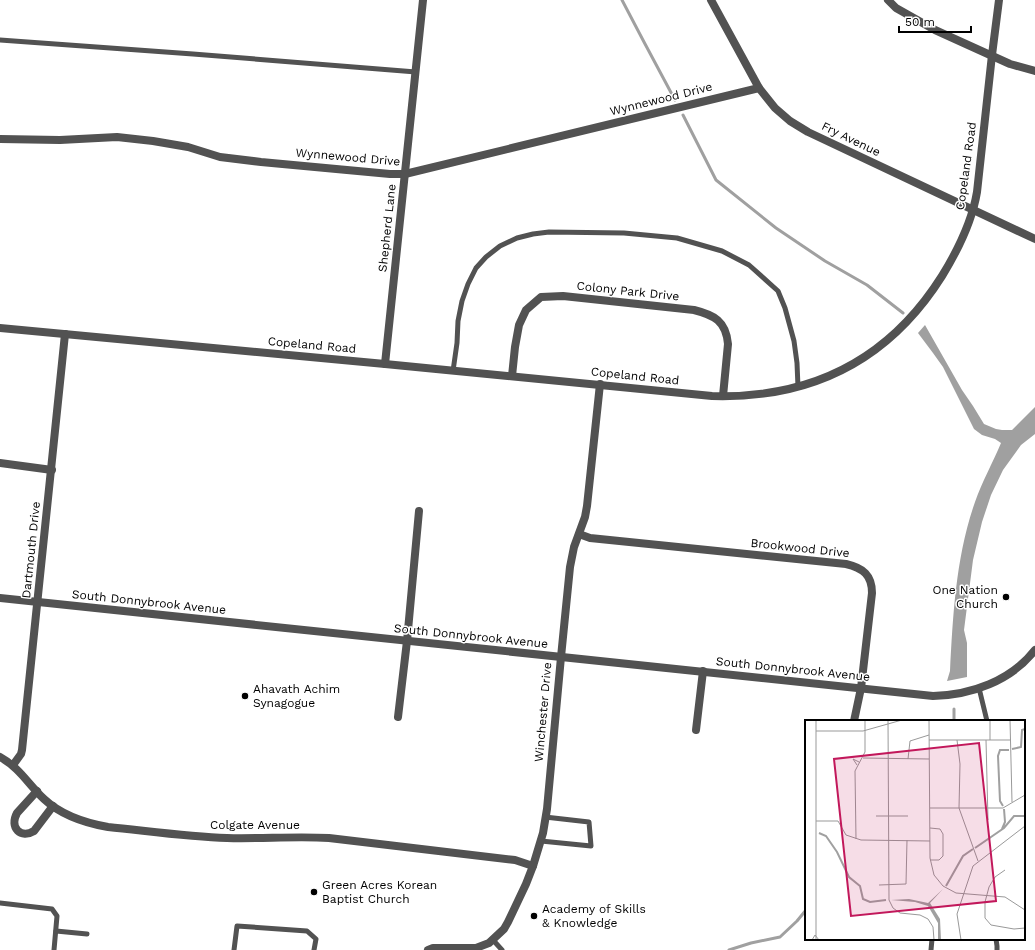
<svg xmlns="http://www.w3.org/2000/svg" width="1035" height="950" viewBox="0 0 1035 950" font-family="'Work Sans',sans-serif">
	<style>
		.water { fill: #a0a0a0 }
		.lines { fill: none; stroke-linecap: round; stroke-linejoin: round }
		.stream { stroke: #a0a0a0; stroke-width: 3 }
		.service { stroke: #525252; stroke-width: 5 }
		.minor { stroke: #525252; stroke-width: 8 }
		.tertiary { stroke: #525252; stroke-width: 8 }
		.poi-dot { fill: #000; stroke: #fff; stroke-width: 1.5 }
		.labels { text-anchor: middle; stroke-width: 3; stroke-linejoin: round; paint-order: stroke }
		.street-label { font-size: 12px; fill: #000; stroke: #fff }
		.poi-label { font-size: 12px; fill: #000; stroke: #fff; text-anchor: start }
		.inset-river { fill: none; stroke: #a0a0a0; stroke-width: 2 }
		.inset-road { fill: none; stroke: #999; stroke-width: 1 }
		.view { fill: #c2185b; fill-opacity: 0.15; stroke: #c2185b; stroke-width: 2 }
		.inset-edge { fill: none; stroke: #000; stroke-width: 2 }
	</style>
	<rect width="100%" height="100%" fill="#fff"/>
	<path class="water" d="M 925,325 L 962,390 L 973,406 L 984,424 L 996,429 L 1002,430 L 1012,430 L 1035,407 L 1035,434 L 1021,445 L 1003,470 L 991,495 L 982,522 L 973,560 L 964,630 L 967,643 L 967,677 L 947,681 L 950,671 C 953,614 956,556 975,502 C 982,482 993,462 1001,443 L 995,439 L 982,435 L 974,429 L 943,367 L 933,353 L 918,333 Z"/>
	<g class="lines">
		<g class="stream">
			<path d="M 622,0 L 644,42 L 675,100"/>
			<path d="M 683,115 L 716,180 L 776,228 L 825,261 L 867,285 L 903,313"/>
			<path d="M 954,721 L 954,709"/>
			<path d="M 729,950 L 751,943 L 780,937 L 797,921 L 806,910"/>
		</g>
		<g class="service">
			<path d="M 0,40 L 193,54 L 416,72"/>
			<path d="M 453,371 L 457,343 L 458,321 L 462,301 L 468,284 L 476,268 L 486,257 L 500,246 L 517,238 L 533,234 L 549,232 L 624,233 L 677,238 L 722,251 L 749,265 L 778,291 L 785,308 L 794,341 L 797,363 L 798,387"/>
			<path d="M 979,688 L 987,721"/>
			<path d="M 541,841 L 591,846 L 589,822 L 545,817"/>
			<path d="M 0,903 L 52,909 L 57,916 L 54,950"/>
			<path d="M 56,931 L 87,934"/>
			<path d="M 996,939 L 997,946 L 997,950"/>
			<path d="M 493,940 L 502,950"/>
			<path d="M 234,950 L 237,926 L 307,931 L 316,939 L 314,950"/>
			<path d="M 931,950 L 932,939"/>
		</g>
		<g class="minor">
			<path d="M 711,0 L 759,88 L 775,108 L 790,121 L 808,132 L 1035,239"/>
			<path d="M 888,0 L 896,8 L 935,30 L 1010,64 L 1035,71"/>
			<path d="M 0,139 L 60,140 L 117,137 L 153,141 L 188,147 L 220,157 L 261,162 L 390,174 L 405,174 L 759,88"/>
			<path d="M 385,364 L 423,0"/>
			<path d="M 512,376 L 515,347 L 519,325 L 526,310 L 541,297 L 563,296 L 694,310 C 714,315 726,321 728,344 L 723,396"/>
			<path d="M 0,463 L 52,470"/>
			<path d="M 579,534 L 590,538 L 846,564 C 863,568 872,575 872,593 L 861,688 L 854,721"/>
			<path d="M 0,598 L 933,696 C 971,695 1011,681 1035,650"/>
			<path d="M 398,717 L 407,641 L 419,511"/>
			<path d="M 696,730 L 703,671"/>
			<path d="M 0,757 C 20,768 28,784 44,799 C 61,815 85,823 108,827 C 148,831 188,837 227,838 C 261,839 295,836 329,838 L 515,860 L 533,866"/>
			<path d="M 13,765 L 21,754 L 22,750 L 65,334"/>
			<path d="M 37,791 L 17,813 C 9,828 21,839 34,831 L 53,806"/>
			<path d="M 428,950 L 433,948 L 476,948 L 489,943 L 504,929 L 508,922 L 526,884 L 533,866 L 543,833 L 547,809 L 561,657 L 570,567 L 574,547 L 585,517 L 587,506 L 600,384"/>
		</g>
		<path class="tertiary" d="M 0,328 L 385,364 L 712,396 C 811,399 889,360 942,276 C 958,250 972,222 977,192 L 992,55 L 999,0"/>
	</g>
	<g class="poi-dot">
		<circle cx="1006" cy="597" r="4"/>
		<circle cx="245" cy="696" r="4"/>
		<circle cx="314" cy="892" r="4"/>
		<circle cx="534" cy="916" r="4"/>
	</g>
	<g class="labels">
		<g class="street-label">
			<text transform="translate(661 99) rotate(-14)" y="4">Wynnewood Drive</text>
			<text transform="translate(851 139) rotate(26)" y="4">Fry Avenue</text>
			<text transform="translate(348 157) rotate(5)" y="4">Wynnewood Drive</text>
			<text transform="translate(966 166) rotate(-82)" y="4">Copeland Road</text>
			<text transform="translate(387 228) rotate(-84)" y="4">Shepherd Lane</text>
			<text transform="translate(628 291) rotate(6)" y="4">Colony Park Drive</text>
			<text transform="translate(312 345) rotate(5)" y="4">Copeland Road</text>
			<text transform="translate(635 376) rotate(6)" y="4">Copeland Road</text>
			<text transform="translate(800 548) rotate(6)" y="4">Brookwood Drive</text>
			<text transform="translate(31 550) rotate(-84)" y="4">Dartmouth Drive</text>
			<text transform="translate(149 602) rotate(6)" y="4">South Donnybrook Avenue</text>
			<text transform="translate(471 636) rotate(6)" y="4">South Donnybrook Avenue</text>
			<text transform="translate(793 669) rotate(6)" y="4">South Donnybrook Avenue</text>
			<text transform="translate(543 712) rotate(-85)" y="4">Winchester Drive</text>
			<text x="255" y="829">Colgate Avenue</text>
		</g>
		<g class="poi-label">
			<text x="998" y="594" text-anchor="end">One Nation<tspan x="998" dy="14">Church</tspan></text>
			<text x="253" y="693">Ahavath Achim<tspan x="253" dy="14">Synagogue</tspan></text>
			<text x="322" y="889">Green Acres Korean<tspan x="322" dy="14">Baptist Church</tspan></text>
			<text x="542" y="913">Academy of Skills<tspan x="542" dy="14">&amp; Knowledge</tspan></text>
		</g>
	</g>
	<g transform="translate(805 720)">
		<rect width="220" height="220" fill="#fff"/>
		<path d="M 138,169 L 125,183 L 135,199 L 136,220 L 133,220 L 133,203 L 123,186 L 110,182 L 86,180 L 104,179 L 123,183 Z" fill="#a0a0a0"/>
		<path class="inset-river" d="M 207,29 L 216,27 L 217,10 L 220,9M 198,86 L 195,81 L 193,36 L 195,30 L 204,30M 197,109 L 200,102 L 199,89M 14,113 L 21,116 L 32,132 L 44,157 L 55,166 L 58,179 L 65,182 L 81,180M 170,128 L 199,108 L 209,96 L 220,96M 141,166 L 158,136 L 168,129"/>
		<path class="inset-road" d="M 83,0 L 84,180 L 88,188 L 95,193 L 115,195 L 123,199 L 128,207 L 129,220M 124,0 L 125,138 L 129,155 L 138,166 L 151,173 L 200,177 L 220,190M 185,0 L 185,20M 205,0 L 207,82M 11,11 L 58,11 L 97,0M 124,20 L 206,20M 152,20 L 155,44 L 154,88 L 173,141M 181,20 L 183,100M 58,38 L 124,39M 103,39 L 105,21 L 124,15M 52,45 L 48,39 L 54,42M 125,88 L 198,88 L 220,75M 71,96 L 103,96M 11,101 L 33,101 L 41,115 L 56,120 L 125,121M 125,108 L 135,109 L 138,114 L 138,136 L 134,140 L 125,140M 51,119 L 50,51 L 60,32 L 60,0M 200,150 L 190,157 L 184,167 L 180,182 L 180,198 L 186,205 L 209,209 L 220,208M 74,165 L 101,164 L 102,120M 7,220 L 10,215 L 14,220M 11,220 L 11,0M 156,220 L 152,194 L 168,146 L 220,106"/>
		<path class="view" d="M 174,23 L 191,181 L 46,196 L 29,39 Z"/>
		<rect width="220" height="220" class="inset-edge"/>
	</g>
	<path d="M899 26v6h72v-6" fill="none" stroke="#000000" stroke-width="2"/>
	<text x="905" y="26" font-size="12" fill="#000000" stroke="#ffffff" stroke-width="3" paint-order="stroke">50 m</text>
</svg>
